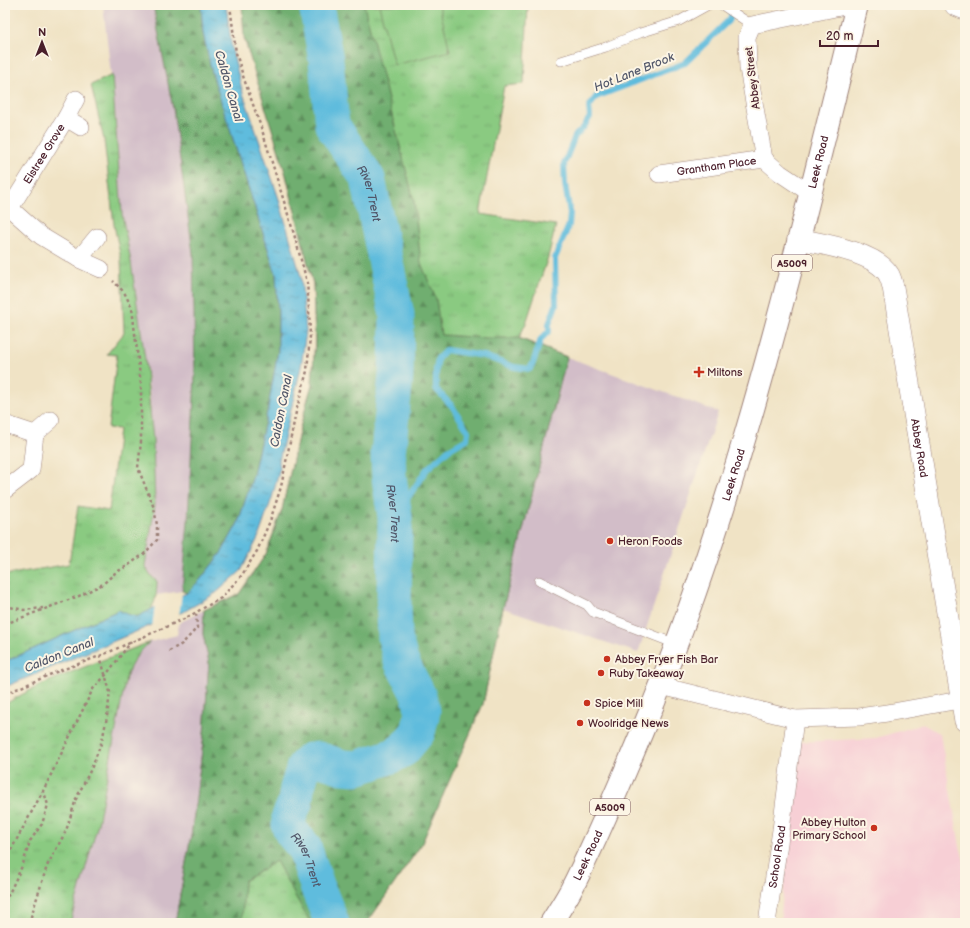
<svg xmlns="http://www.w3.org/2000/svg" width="970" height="928" viewBox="0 0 970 928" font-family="'Balsamiq Sans',sans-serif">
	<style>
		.built { fill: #f7cfd5 }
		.industrial { fill: #d2bdc8 }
		.grass { fill: url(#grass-tufts); stroke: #6a7456 }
		.forest { fill: url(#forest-firs); stroke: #5c664d }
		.pitch { fill: #8aca81; stroke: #6a7456 }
		.water { fill: url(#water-ripples); stroke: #546e84 }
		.pier { fill: #f0e3c5 }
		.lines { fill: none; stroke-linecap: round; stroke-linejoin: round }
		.stream { stroke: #5fbcdd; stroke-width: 6 }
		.river { stroke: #5fbcdd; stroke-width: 35 }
		.service-casing { stroke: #9d8178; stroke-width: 10 }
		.minor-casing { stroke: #9d8178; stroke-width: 18 }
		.tertiary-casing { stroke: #9d8178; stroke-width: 22 }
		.primary-casing { stroke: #9d8178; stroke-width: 24 }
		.path { stroke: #9d8178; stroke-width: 2.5; stroke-dasharray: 3 3; stroke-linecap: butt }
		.service { stroke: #fff; stroke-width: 9 }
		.minor { stroke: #fff; stroke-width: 17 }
		.tertiary { stroke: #fff; stroke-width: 21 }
		.primary { stroke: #fff; stroke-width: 22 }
		.poi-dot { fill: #c8321e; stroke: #fcf5e5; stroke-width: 1.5 }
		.labels { text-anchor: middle; stroke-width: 4; stroke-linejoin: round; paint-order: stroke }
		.shield { fill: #fcf5e5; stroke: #7f5f63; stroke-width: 1 }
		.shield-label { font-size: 10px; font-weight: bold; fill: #4a1f2b }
		.street-label { font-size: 11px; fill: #4a1f2b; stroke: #fcf5e5 }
		.poi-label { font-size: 11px; fill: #4a1f2b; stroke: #fcf5e5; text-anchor: start }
		.water-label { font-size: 12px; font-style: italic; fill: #515669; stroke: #fcf5e5 }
	</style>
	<defs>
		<pattern id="grass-tufts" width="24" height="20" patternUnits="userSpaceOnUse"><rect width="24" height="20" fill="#8aca81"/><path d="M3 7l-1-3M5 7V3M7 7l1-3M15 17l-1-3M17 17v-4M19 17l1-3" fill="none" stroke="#79ad70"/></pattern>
		<pattern id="forest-firs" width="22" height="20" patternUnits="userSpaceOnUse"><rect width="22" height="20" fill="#6fae6f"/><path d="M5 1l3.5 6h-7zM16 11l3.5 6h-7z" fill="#5d8d5b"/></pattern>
		<pattern id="water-ripples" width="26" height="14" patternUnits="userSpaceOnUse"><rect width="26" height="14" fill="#5fbcdd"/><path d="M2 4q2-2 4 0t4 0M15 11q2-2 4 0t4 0" fill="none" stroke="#5098b3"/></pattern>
	</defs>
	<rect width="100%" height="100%" fill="#fcf5e5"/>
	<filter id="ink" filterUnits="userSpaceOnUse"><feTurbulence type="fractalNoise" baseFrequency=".025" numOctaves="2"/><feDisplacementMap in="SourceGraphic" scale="8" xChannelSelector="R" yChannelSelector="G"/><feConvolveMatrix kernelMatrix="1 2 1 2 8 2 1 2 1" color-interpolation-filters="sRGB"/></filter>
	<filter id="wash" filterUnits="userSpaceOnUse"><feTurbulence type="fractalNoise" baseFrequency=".012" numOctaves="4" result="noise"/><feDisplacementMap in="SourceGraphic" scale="16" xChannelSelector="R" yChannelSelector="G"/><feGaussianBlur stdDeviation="0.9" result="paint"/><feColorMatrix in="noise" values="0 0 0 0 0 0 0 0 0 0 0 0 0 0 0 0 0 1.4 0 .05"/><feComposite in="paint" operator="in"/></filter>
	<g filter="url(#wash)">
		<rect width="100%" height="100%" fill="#f0e3c5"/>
		<path class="built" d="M 923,724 L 940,734 L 960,846 L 965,865 L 965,923 L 780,923 L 800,742 L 876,738 Z"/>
		<g class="industrial">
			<path d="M 103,5 L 153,5 L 173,109 L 193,253 L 195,375 L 188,521 L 182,591 L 157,595 L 157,581 L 152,577 L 145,566 L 155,505 L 150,397 L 145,359 L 131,262 L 122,214 L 115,110 Z"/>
			<path d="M 567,357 L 718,412 L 638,653 L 503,608 Z"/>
			<path d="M 204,610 L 203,634 L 209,662 L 204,735 L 192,830 L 175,923 L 70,923 L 98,824 L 126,677 L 131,663 L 137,655 L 150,642 L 177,635 L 179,623 Z"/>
		</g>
		<g class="grass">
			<path d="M 335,5 L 528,5 L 524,84 L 504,86 L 480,214 L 556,225 L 548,257 L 526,323 L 519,338 L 567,357 L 503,608 L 483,704 L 421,845 L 367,923 L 175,923 L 192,830 L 204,735 L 209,662 L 203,634 L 204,610 L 239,594 L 266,554 L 282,510 L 300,428 L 312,384 L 315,340 L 313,284 L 286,175 L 268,114 Z"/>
			<path d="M 112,75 L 122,214 L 131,262 L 145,359 L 153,440 L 155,505 L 145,566 L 152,577 L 157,581 C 157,595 155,615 137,617 C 132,617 124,613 119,610 L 11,659 L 5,660 L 5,575 L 69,564 L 78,506 L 109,511 L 119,429 L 108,428 L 117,355 L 107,354 L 124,333 L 121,259 L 114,225 L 104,140 L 91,85 Z"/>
			<path d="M 150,642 C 138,653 132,661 126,677 L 98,824 L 70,923 L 5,923 L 5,704 C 50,677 102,661 150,642 Z"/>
		</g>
		<g class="forest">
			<path d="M 153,5 L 201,5 L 203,33 L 212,73 L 276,274 L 278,313 L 278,351 L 268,408 L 252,479 L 238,523 L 222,552 L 200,580 L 187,593 L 182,591 L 188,521 L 195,375 L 193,253 L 173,109 Z"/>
			<path d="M 242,5 L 364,5 L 414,201 L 421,263 L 436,299 L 441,335 L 487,338 L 518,338 L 567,357 L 503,608 L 483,704 L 421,845 L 367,923 L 311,923 L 304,912 L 276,861 L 244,881 L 242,923 L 175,923 L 192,830 L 204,735 L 209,662 L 203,634 L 204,610 L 239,594 L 266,554 L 282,510 L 300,428 L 312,384 L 315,340 L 313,284 L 286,175 L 244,38 Z"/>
		</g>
		<path class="pitch" d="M 379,5 L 439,5 L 450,51 L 394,65 Z"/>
		<path class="water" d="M 201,5 L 226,5 L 232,50 L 243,93 L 278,196 L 301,277 L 306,331 L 301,367 L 279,461 L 280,468 L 272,498 L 258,538 L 241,571 L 216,593 L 185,611 L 5,687 L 5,660 L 11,659 L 119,610 L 127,614 L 137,617 L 161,604 L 187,593 L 200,580 L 222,552 L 238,523 L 252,479 L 268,408 L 278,351 L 278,313 L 276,274 L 212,73 L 203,33 Z"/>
		<path class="pier" d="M 182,593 L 179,616 L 152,627 L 155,605 Z"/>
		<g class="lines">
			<path class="stream" d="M 395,517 L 427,469 L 448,450 L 467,439 L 468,431 L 452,406 L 436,389 L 436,370 L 438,358 L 446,350 L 484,356 L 514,367 L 530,369 L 533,363 L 541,339 L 549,331 L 549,324 L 556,305 L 555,258 L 569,225 L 570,213 L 565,185 L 564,164 L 575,136 L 584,127 L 590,117 L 589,107 L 596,97 L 685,63 L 730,19 L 734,5"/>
			<path class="river" id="s1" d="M 316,5 L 326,60 L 332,125 L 368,179 L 397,315 L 396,374 L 388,454 L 389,477 L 395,517 L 394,606 L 395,638 L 401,661 L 418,694 L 423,711 L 418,732 L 403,750 L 392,756 L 357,768 L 343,767 L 318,759 L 310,760 L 304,766 L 297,789 L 295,803 L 289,817 L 289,826 L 292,833 L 304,847 L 319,891 L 332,923"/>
		</g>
	</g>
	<g filter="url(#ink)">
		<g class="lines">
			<defs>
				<g id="service">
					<path d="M 722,5 L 752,25"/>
					<path d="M 561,61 L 606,47 L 640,33 L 679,21 L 708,5"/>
					<path d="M 539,581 L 587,605 L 593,612 L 676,644"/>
				</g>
				<g id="minor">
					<path d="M 66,118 L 81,127"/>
					<path d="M 764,159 L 748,68 L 747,37 L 752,25 L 850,5"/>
					<path id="s2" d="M 659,174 L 764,159 L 780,173 L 810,193"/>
					<path d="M 5,204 L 41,236 L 79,259 L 101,269"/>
					<path id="s3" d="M 10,208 L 66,118 L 76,99"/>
					<path d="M 79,259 L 97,237"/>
					<path d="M 8,425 L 35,434 L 51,420"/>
					<path d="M 5,490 L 31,470 L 35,434"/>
					<path d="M 661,686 L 795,719 L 859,717 L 887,713 L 965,699"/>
					<path id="s4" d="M 767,923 L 781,830 L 795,719"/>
				</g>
				<g id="tertiary">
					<path d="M 955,5 L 965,9"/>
					<path id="s5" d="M 798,239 C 822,244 876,252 889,275 C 891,279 892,283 893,287 L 965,721"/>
				</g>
				<g id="primary">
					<path id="s6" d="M 551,923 C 558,912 565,901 571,890 C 597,839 619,786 641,734 C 739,500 796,251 857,5"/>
				</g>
			</defs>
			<use href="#service" class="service-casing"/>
			<use href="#minor" class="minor-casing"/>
			<use href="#tertiary" class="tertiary-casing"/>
			<use href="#primary" class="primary-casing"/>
			<g class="path">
				<path d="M 5,606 L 24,610 L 43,608"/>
				<path d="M 5,624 L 79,596 L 103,584 L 115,573 L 127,566 L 144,554 L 157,540 L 157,525 L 154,508 L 138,468 L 141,442 L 141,385 L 132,308 L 124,292 L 113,281"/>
				<path d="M 169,651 L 182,644 L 197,628 L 196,612"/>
				<path d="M 5,694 L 56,672 L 100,656 L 186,618 L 221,598 L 242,575 L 257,551 L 270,521 L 281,487 L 296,412 L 307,371 L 310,336 L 309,309 L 307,282 L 294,234 L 262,130 L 244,79 L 236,53 L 230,5"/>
				<path d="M 5,861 L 43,791 L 93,689 L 106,675 L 131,642"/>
				<path d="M 5,902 L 23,864 L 30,841 L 42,824 L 48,805 L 44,792"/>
				<path d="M 29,923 L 47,866 L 66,831 L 76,799 L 91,769 L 102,741 L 107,717 L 110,692 L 100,656"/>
			</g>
			<use href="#service" class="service"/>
			<use href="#minor" class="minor"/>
			<use href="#tertiary" class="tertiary"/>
			<use href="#primary" class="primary"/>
		</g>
	</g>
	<g class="poi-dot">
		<path d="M697 366h4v4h4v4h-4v4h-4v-4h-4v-4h4z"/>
		<circle cx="610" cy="541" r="4"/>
		<circle cx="607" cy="659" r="4"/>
		<circle cx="601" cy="673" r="4"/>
		<circle cx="587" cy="703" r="4"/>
		<circle cx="580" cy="723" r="4"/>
		<circle cx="874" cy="828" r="4"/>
	</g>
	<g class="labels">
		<g class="shield">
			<rect x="772" y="255" width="40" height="16" rx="3"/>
			<rect x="590" y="799" width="40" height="16" rx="3"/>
		</g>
		<g class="shield-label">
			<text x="792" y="267">A5009</text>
			<text x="610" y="811">A5009</text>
		</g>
		<g class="street-label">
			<text transform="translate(752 78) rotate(-97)" y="4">Abbey Street</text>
			<text dy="4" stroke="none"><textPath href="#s3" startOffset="64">Elstree Grove</textPath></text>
			<text dy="4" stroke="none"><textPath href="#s6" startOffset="809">Leek Road</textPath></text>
			<text dy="4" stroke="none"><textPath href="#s2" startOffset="58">Grantham Place</textPath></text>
			<text dy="4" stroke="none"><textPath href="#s5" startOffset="276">Abbey Road</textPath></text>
			<text dy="4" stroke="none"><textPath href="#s6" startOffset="485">Leek Road</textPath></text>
			<text dy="4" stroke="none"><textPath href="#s6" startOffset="77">Leek Road</textPath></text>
			<text dy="4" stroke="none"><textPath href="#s4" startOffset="67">School Road</textPath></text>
		</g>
		<g class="poi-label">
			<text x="707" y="376">Miltons</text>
			<text x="618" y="545">Heron Foods</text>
			<text x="615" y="663">Abbey Fryer Fish Bar</text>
			<text x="609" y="677">Ruby Takeaway</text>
			<text x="595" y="707">Spice Mill</text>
			<text x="588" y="727">Woolridge News</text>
			<text x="866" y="826" text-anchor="end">Abbey Hulton<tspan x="866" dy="13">Primary School</tspan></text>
		</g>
		<g class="water-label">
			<text transform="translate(634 72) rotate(-22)" y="4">Hot Lane Brook</text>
			<text transform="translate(229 86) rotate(74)" y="4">Caldon Canal</text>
			<text dy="4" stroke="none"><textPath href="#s1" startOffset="200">River Trent</textPath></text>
			<text transform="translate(281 411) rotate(-79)" y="4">Caldon Canal</text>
			<text dy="4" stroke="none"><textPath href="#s1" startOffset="524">River Trent</textPath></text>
			<text transform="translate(59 655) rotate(-22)" y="4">Caldon Canal</text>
			<text dy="4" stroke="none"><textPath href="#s1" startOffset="980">River Trent</textPath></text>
		</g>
	</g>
	<rect width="970" height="928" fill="none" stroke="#fcf5e5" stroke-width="20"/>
	<g transform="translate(42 42)" stroke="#fcf5e5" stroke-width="3" paint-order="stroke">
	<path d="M0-3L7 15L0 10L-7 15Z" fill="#4a1f2b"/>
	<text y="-6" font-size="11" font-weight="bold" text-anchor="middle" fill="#4a1f2b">N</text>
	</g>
	<path d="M820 40v6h58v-6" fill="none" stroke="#4a1f2b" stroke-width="2"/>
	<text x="826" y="40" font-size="12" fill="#4a1f2b" stroke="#fcf5e5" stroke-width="3" paint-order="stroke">20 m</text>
</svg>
